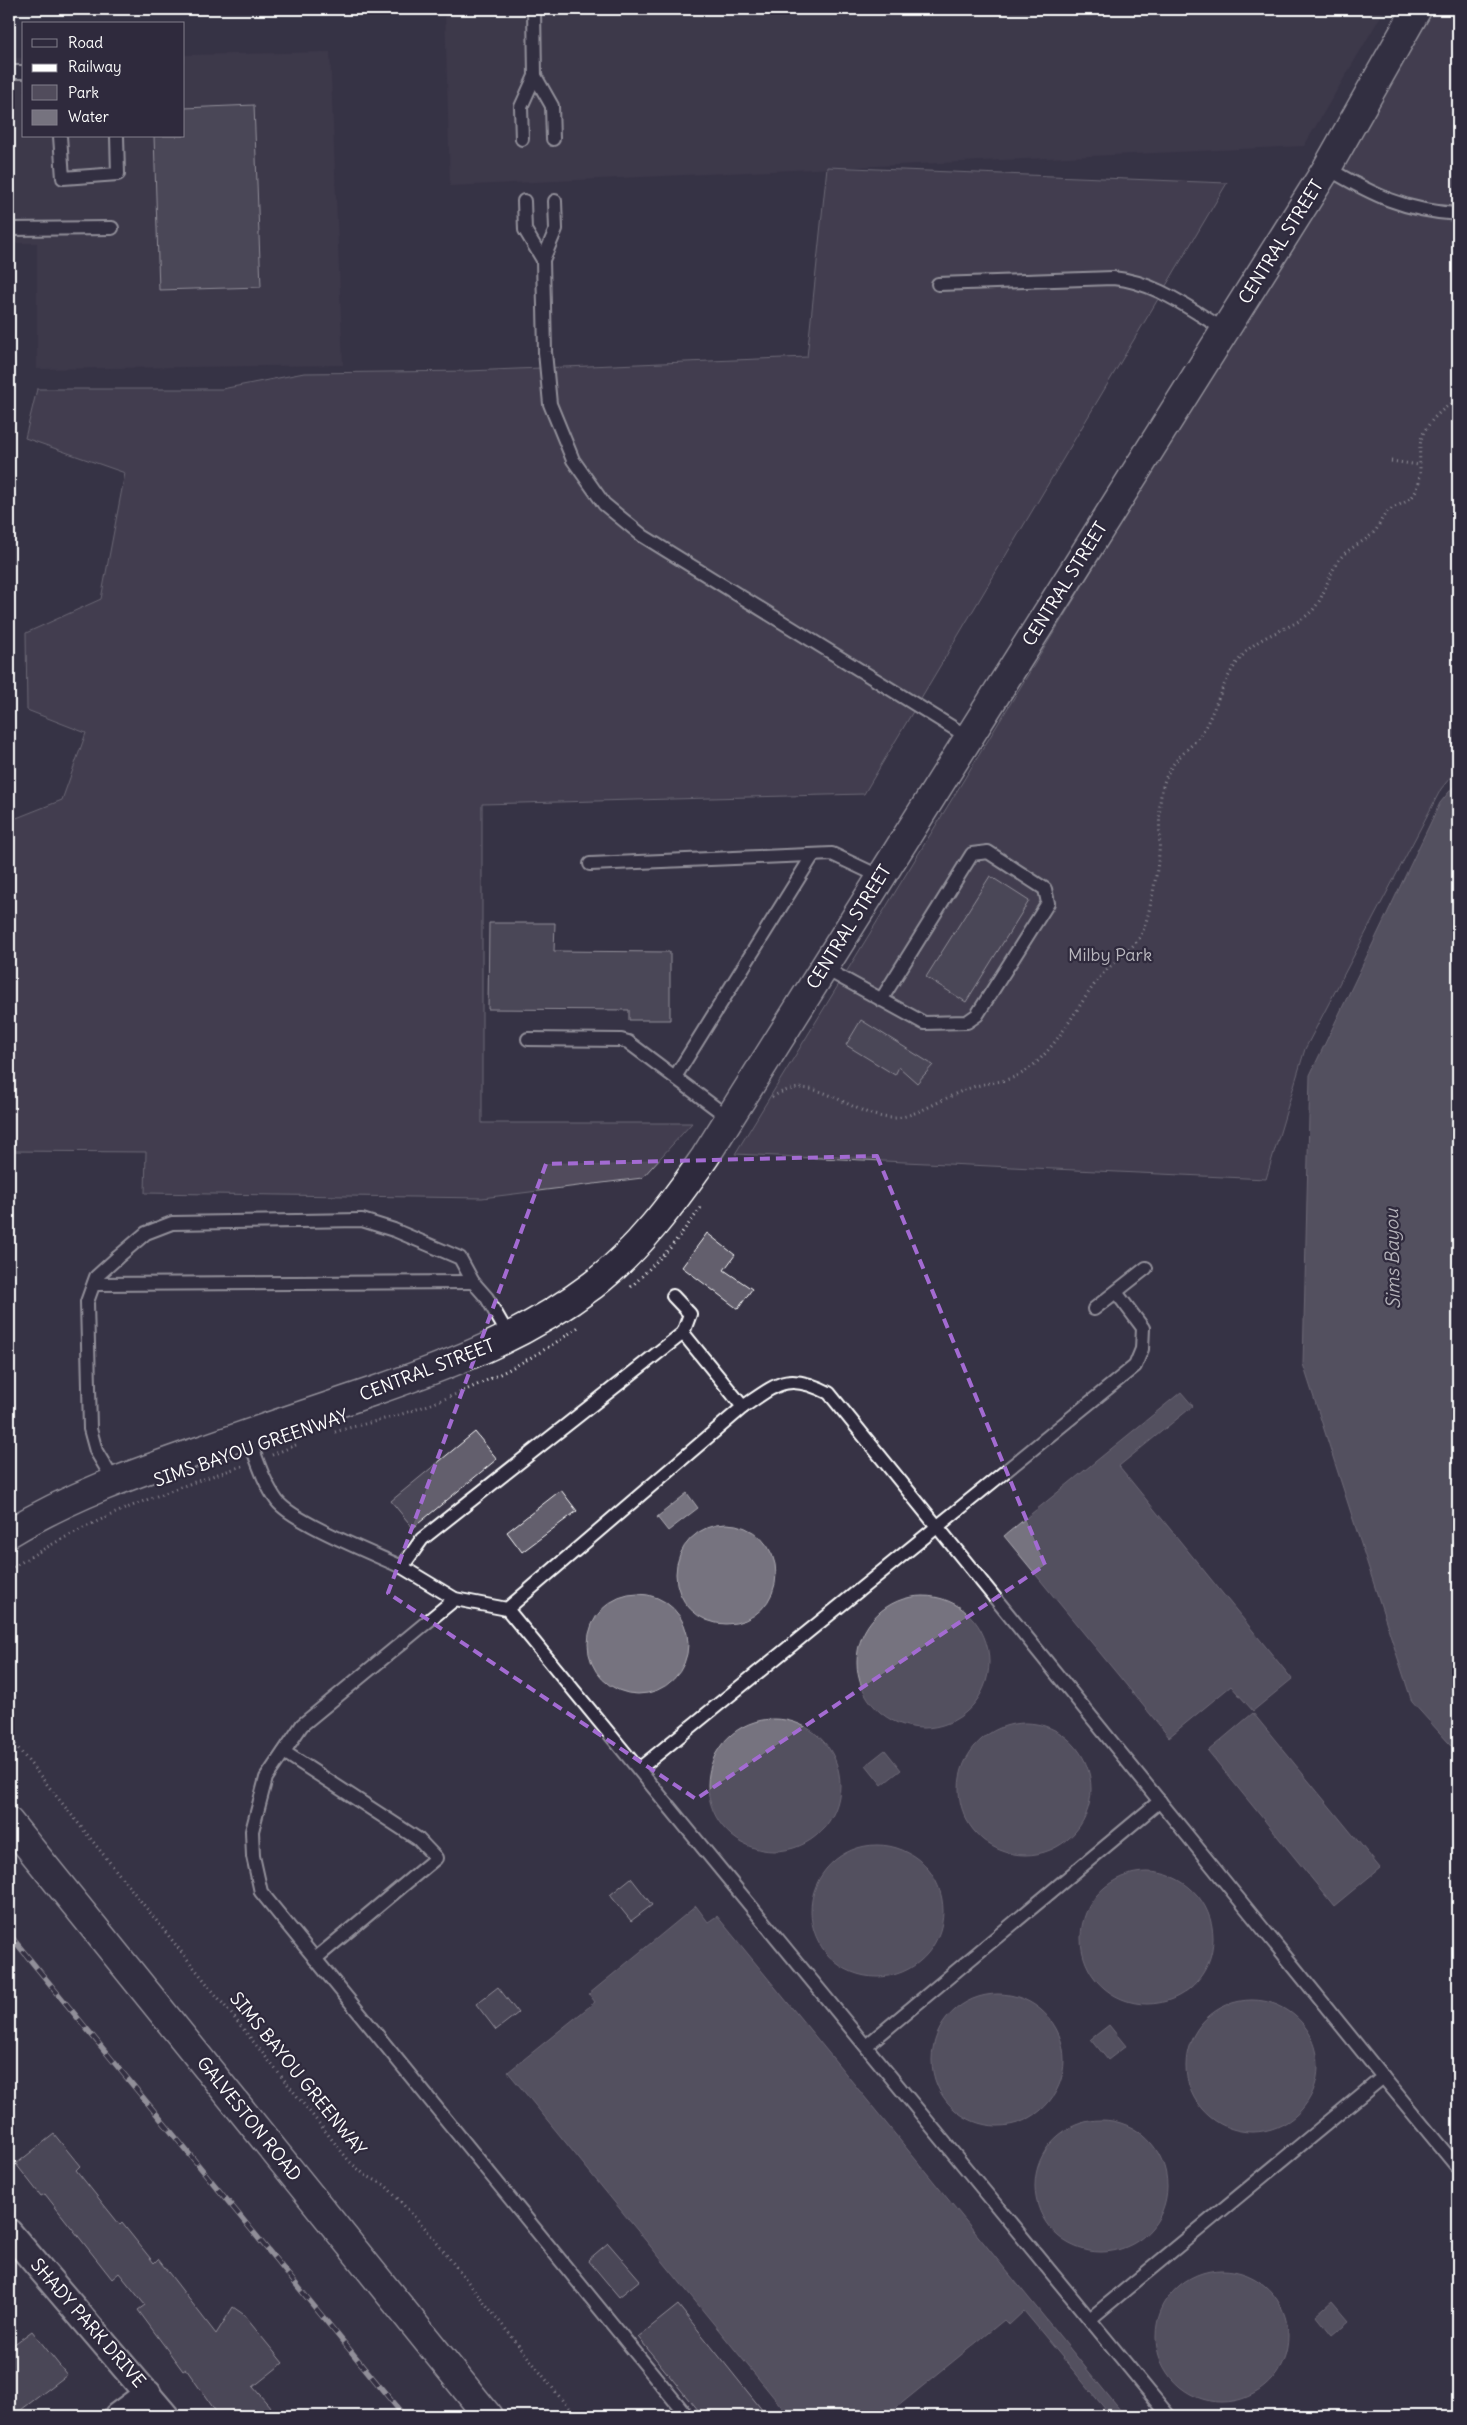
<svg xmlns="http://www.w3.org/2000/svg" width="1467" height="2425" viewBox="0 0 1467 2425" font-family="Delius,sans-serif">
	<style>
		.built { fill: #444051 }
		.green { fill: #514c5c; stroke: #a8a6ae }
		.water { fill: #76737f; stroke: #adabb2 }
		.building { fill: #635f6d; stroke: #fff }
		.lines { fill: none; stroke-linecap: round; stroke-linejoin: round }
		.service-casing { stroke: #fff; stroke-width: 16 }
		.minor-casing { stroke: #fff; stroke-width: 29 }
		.tertiary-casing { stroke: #fff; stroke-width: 31 }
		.secondary-casing { stroke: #fff; stroke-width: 31 }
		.path { stroke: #fff; stroke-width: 3; stroke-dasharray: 1 4; stroke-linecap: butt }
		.service { stroke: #2f2a3d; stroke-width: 12 }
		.minor { stroke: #2f2a3d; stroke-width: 25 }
		.tertiary { stroke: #2f2a3d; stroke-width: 28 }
		.secondary { stroke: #2f2a3d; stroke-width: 28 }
		.rail-casing { stroke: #fff; stroke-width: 5.5 }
		.rail { stroke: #2f2a3d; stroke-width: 4; stroke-dasharray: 11; stroke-linecap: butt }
		.marked { fill: none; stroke: #a36bd2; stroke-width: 4; stroke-dasharray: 10 6; stroke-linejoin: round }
		.labels { text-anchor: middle; stroke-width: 4.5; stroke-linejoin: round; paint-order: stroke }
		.street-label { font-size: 18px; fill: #fff; stroke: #2f2a3d }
		.park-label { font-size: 18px; fill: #b9b7be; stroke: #2f2a3d }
		.water-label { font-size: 19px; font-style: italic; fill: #b4b2b9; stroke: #2f2a3d }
	</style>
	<rect width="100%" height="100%" fill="#373345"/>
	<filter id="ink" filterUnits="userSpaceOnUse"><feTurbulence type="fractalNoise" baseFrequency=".02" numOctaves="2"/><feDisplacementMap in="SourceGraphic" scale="10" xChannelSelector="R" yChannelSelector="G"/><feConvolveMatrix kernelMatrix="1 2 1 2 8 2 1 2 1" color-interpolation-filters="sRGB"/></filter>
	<g filter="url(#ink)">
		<g class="built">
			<path d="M 445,9 L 1385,9 L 1304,146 L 450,186 Z"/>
			<path d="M 330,52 L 343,365 L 37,369 L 37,243 L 9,243 L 9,58 L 24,58 L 24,136 L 184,136 L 184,55 Z"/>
		</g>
		<g class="green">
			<path d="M 1435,9 L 1458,9 L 1458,768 L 1441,789 L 1305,1049 L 1266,1179 L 735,1154 Z"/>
			<path d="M 827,167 L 1227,183 L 864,794 L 482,804 L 482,1123 L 692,1123 L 642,1178 L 482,1198 L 145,1193 L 146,1152 L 9,1151 L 9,821 L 62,800 L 86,733 L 27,710 L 26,633 L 101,599 L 125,473 L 25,438 L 37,389 L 222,389 L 304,373 L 468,371 L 807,357 Z"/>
		</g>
		<g class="water">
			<path d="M 1458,781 L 1458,1753 L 1412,1702 L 1303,1364 L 1310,1075 L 1440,803 Z"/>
			<path d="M 1181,1392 L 1193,1406 L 1119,1466 L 1292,1679 L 1253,1711 L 1231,1686 L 1169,1737 L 1004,1536 Z"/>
			<path d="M 687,1493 L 698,1508 L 668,1531 L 657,1517 Z"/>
			<circle cx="726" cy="1574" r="50"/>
			<circle cx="638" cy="1644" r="50"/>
			<circle cx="923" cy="1662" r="66"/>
			<path d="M 1253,1713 L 1380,1868 L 1334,1906 L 1208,1751 Z"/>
			<circle cx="774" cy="1785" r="66"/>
			<circle cx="1025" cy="1789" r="66"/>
			<path d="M 885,1750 L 901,1770 L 882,1785 L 866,1765 Z"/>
			<circle cx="877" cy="1911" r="66"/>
			<circle cx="1147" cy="1938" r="66"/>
			<path d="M 696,1906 L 708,1922 L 717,1916 L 1125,2416 L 1111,2416 L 1024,2311 L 1009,2325 L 1004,2320 L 886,2416 L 789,2416 L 508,2072 L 595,2002 L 589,1994 Z"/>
			<circle cx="998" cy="2060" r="66"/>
			<circle cx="1252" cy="2066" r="66"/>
			<path d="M 1109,2025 L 1126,2046 L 1108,2060 L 1091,2039 Z"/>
			<circle cx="1101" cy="2186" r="66"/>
			<circle cx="1222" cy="2336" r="66"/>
			<path d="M 1332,2301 L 1349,2321 L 1332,2335 L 1316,2315 Z"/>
		</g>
		<g class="building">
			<path d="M 254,105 L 261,287 L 159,290 L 154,136 L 184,136 L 184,108 Z"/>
			<path d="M 990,876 L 1029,901 L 966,1002 L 926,977 Z"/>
			<path d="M 489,923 L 555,923 L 554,951 L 670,952 L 670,1020 L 629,1020 L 629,1010 L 488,1009 Z"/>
			<path d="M 861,1020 L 933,1065 L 917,1083 L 899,1067 L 895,1075 L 846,1045 Z"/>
			<path d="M 707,1233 L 735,1255 L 724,1270 L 752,1289 L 738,1309 L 682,1267 Z"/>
			<path d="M 475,1432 L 497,1459 L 413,1528 L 391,1501 Z"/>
			<path d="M 561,1490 L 577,1511 L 522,1552 L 507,1532 Z"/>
			<path d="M 631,1878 L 652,1905 L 631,1921 L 610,1895 Z"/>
			<path d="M 498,1987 L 518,2013 L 496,2030 L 476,2004 Z"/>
			<path d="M 54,2134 L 80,2166 L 76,2170 L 120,2225 L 122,2223 L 154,2263 L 158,2259 L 216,2334 L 233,2307 L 243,2314 L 283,2363 L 253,2387 L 278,2416 L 219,2416 L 186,2369 L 183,2371 L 138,2310 L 145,2305 L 119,2273 L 112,2279 L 45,2194 L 41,2196 L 16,2164 Z"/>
			<path d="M 608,2243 L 640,2280 L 619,2297 L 588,2260 Z"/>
			<path d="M 678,2305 L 767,2416 L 702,2416 L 638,2337 Z"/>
			<path d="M 32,2331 L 67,2375 L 13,2416 L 9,2416 L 9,2348 Z"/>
		</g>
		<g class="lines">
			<defs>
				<g id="service">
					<path d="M 9,72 L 24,72"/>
					<path d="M 535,76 L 552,106 L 553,139"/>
					<path d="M 60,136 L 63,178 L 118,174 L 117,136"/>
					<path d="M 522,139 L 521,107 L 535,76 L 534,9"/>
					<path d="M 1327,168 C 1373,195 1405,211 1458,214"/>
					<path d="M 524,201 L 525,230 L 543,260"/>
					<path d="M 555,201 L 556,229 L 543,260 L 545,352 L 550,404 L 573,460 L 604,504 L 643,536 L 968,737"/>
					<path d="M 9,229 L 112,228"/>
					<path d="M 938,284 L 1113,278 C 1156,282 1188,308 1225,330"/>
					<path d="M 590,864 L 832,854 L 881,877"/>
					<path d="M 824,968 L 924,1023 L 967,1022 L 977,1015 L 1048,903 L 1045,889 L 988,852 L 972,854 L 881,1000"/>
					<path d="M 528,1039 L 621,1040 L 628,1042 L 729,1118"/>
					<path d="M 675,1077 L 813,855"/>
					<path d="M 94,1284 L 473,1282"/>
					<path d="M 1094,1309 L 1146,1268"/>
					<path d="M 683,1333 L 743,1407"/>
					<path d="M 247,1434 C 256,1456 263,1482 277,1501 C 293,1522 374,1554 402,1567 L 422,1539 L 683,1333 L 690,1314 L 673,1296"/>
					<path d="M 114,1481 L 96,1451 L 90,1429 L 87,1302 L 96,1277 L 118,1257 L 146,1233 L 172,1223 L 362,1220 L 394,1230 L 460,1258 L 473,1282 L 487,1298 L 510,1338"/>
					<path d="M 402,1567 L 455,1599 L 507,1609 L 743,1407 C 778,1383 788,1372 829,1393 L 1383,2077 L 1090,2319"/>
					<path d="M 455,1599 L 302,1725 L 266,1778 L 252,1831 L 253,1856 L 261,1892 L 687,2416"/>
					<path d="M 507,1609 L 1169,2416"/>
					<path d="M 284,1752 L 418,1839 L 436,1858 L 315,1959"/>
					<path d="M 639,1769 L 1135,1366 L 1142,1349 L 1143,1328 L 1116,1292"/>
					<path d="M 866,2046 L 1160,1801"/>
					<path d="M 1383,2077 L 1458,2168"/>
				</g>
				<g id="minor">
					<path d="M 9,2232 L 166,2416"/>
					<path d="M 117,2416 L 148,2393"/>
				</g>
				<path id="tertiary" d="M 9,1533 C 70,1496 135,1473 202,1450 C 258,1430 315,1411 371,1392 C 452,1364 524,1337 593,1285 C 638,1250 673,1203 705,1157 L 1327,168 L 1417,9"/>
				<path id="secondary" d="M 9,1822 L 488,2416"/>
			</defs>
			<use href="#service" class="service-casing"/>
			<use href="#minor" class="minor-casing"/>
			<use href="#tertiary" class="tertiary-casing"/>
			<use href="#secondary" class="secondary-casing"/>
			<g class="path">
				<path d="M 1391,461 L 1419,465"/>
				<path d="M 772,1097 C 819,1069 848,1117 893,1118 C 915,1118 948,1095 970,1088 C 986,1082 1003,1083 1019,1075 C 1025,1072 1032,1067 1037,1062 C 1063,1037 1078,1005 1100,977 C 1113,961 1133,951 1142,933 C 1149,918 1156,878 1158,862 C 1163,830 1153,799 1170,769 C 1178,755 1194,746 1203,731 C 1219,703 1224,672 1249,649 C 1267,632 1293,629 1311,612 C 1327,596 1327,571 1344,554 C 1353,546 1367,540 1375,531 C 1380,525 1381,518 1387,512 C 1394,506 1404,504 1411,498 C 1428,480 1414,455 1423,434 C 1431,418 1444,408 1458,399"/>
				<path d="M 631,1287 L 670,1248 L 701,1208"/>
				<path d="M 335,1432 C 357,1425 380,1421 402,1414 C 462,1395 529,1363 580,1326"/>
				<path d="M 272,1455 L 298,1444"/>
				<path d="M 9,1570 C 82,1523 160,1492 243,1466"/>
				<path d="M 9,1737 L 350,2162 L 365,2175 L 385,2185 L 425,2228 L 575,2416"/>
			</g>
			<use href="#service" class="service"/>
			<use href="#minor" class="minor"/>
			<use href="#tertiary" class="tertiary"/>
			<use href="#secondary" class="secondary"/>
			<defs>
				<path id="rail" d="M 9,1934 L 404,2416"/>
			</defs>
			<use href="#rail" class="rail-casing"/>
			<use href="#rail" class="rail"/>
		</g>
	</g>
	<path d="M0 0H1467V2425H0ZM 877,1156 L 1045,1565 L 696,1799 L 388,1593 L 546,1164 Z" fill="#373345" fill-opacity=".55" fill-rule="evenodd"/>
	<path class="marked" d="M 877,1156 L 1045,1565 L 696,1799 L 388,1593 L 546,1164 Z"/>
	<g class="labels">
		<g class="street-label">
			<text transform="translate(1281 242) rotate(-58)" y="6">CENTRAL STREET</text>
			<text transform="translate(1065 584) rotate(-58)" y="6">CENTRAL STREET</text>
			<text transform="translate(849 927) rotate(-58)" y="6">CENTRAL STREET</text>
			<text transform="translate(427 1370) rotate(-21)" y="6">CENTRAL STREET</text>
			<text transform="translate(251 1448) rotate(-19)" y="6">SIMS BAYOU GREENWAY</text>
			<text transform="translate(298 2074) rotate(51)" y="6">SIMS BAYOU GREENWAY</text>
			<text transform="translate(249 2119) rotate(51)" y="6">GALVESTON ROAD</text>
			<text transform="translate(88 2323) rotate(49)" y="6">SHADY PARK DRIVE</text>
		</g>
		<g class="park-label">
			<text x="1110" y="961">Milby Park</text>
		</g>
		<g class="water-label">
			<text transform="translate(1392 1259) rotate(-91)" y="7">Sims Bayou</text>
		</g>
	</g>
	<rect width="1467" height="2425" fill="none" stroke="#2f2a3d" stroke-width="30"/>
	<rect x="15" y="15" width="1437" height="2395" fill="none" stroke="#fff" stroke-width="2" filter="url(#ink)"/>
	<rect x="22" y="22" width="162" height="115" fill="#2f2a3d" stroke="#827f8b"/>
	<rect x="32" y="39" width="25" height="8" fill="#2f2a3d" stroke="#827f8b"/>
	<text x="68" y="48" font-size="15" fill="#ffffff">Road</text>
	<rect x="32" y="64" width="25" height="8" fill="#ffffff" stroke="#827f8b"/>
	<text x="68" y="72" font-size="15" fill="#ffffff">Railway</text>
	<rect x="32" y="85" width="25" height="15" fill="#514c5c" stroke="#827f8b"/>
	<text x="68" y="98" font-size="15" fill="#ffffff">Park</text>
	<rect x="32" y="110" width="25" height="15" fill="#76737f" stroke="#827f8b"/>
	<text x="68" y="122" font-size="15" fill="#ffffff">Water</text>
</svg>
